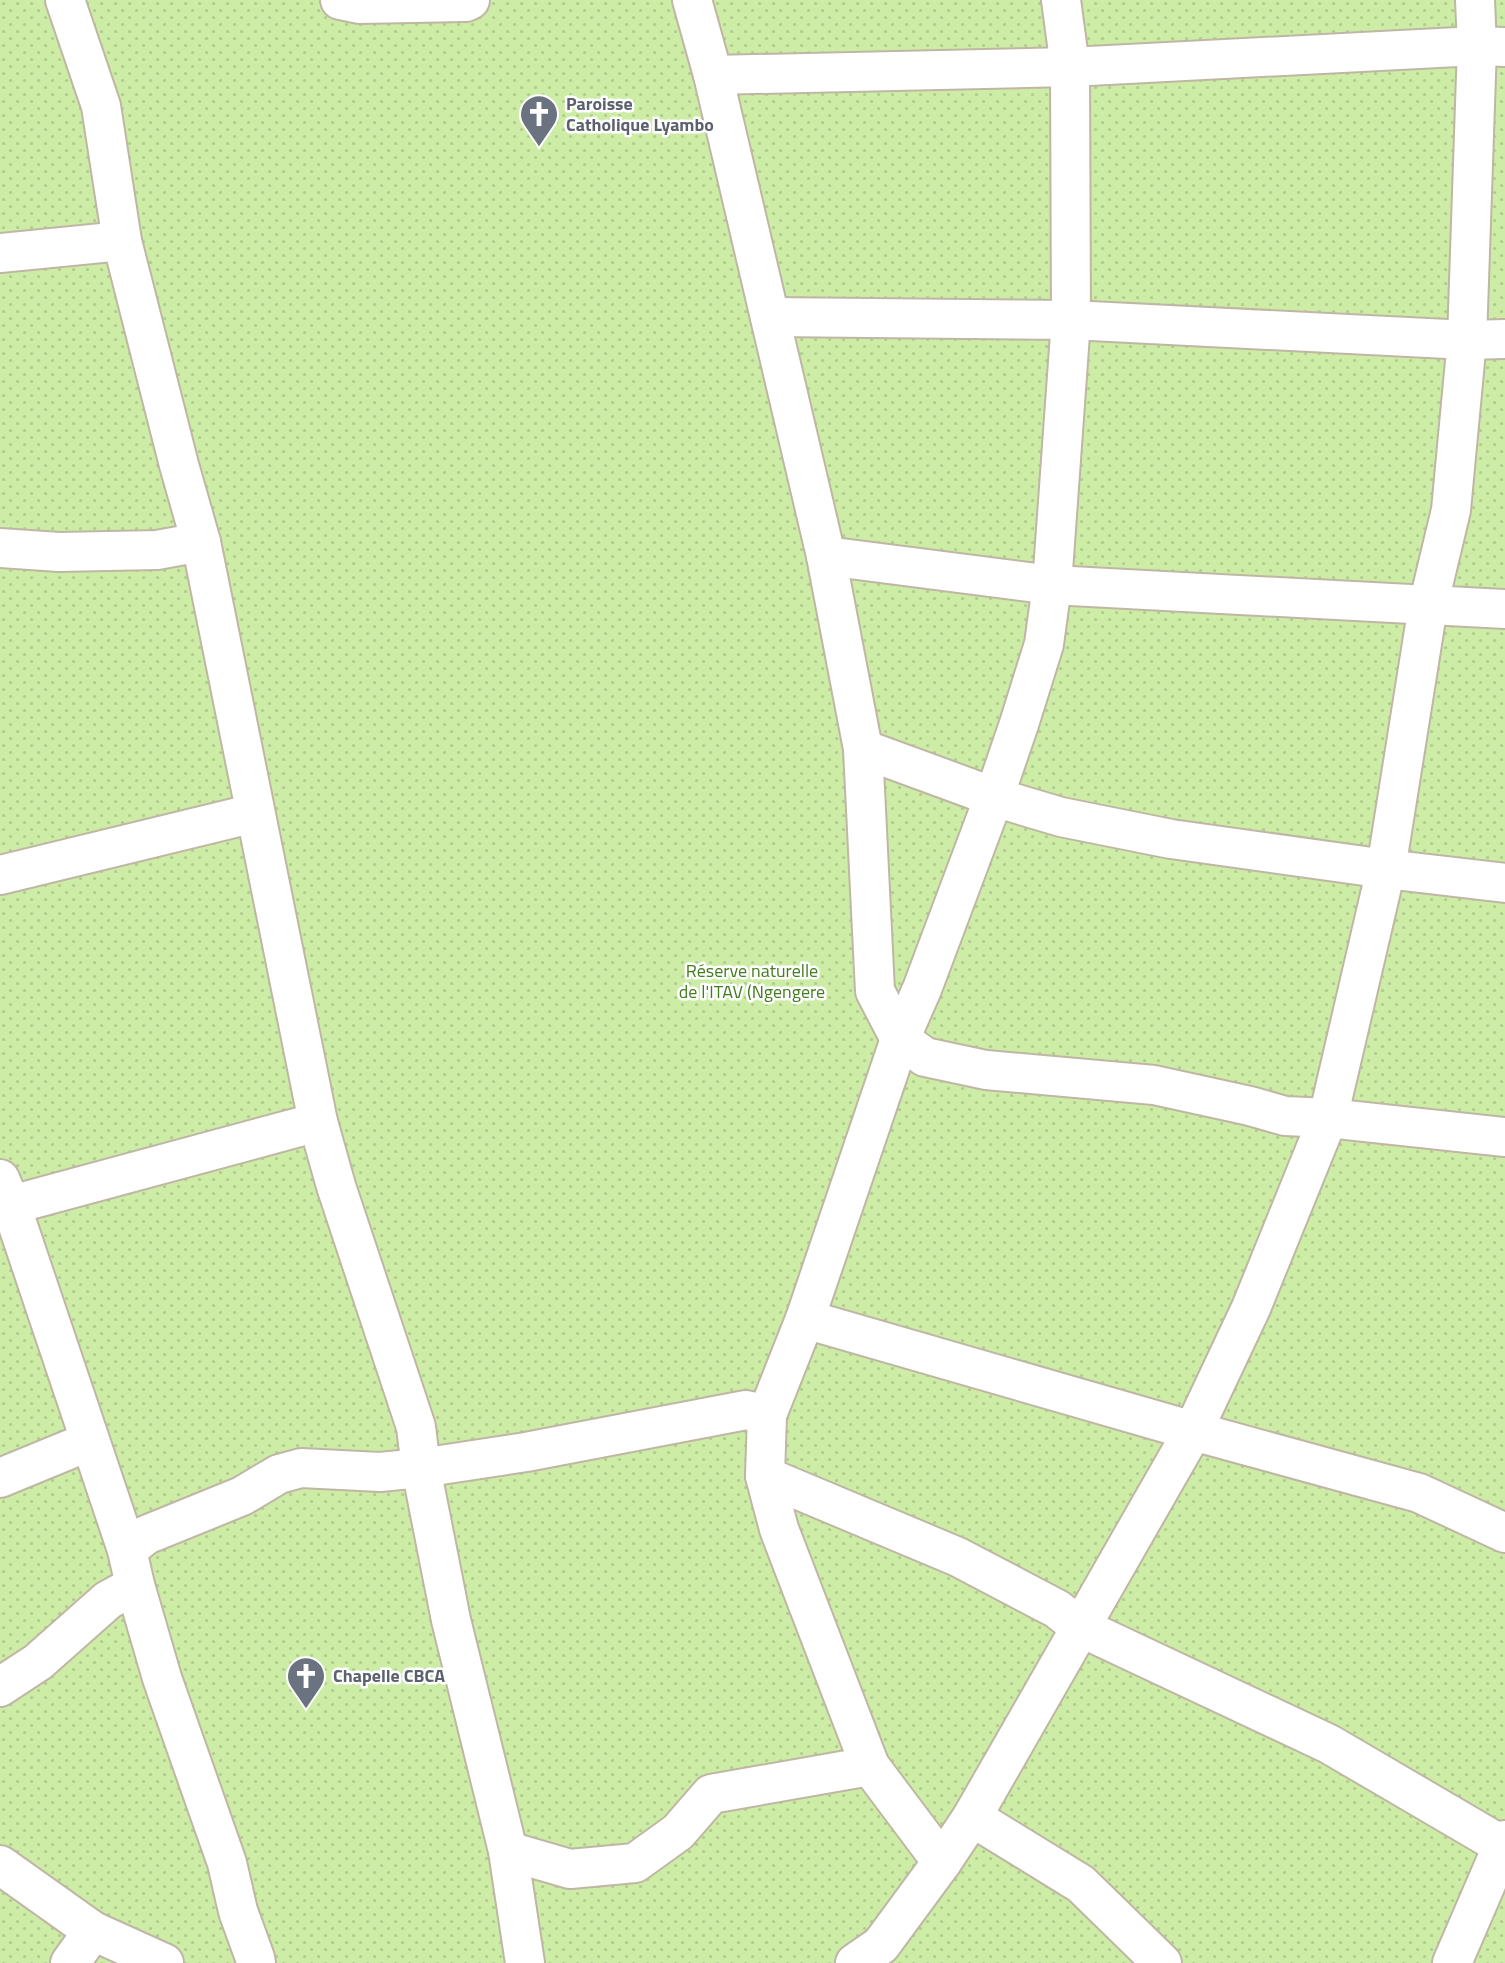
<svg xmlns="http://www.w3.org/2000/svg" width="1505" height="1963" viewBox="0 0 1505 1963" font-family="'Titillium Web',sans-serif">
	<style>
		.park { fill: url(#park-dots) }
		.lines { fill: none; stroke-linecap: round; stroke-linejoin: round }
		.minor-casing { stroke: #c0b6a4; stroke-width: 42 }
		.minor { stroke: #fff; stroke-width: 38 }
		.labels { text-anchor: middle; stroke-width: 5; stroke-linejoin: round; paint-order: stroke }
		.worship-label { font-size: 18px; font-weight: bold; fill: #5b616d; stroke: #fff; text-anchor: start }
		.park-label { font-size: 18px; fill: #437d1f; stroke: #fff }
	</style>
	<defs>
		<pattern id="park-dots" width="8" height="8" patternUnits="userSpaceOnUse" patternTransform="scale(1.75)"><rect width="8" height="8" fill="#cdeda6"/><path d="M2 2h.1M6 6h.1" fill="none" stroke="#b1cc8f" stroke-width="1.8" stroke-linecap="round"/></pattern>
	</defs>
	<rect width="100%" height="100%" fill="#f3eee2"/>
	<rect class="park" x="0" y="0" width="1505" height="1963"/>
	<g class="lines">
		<defs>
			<g id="minor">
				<path d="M 65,0 L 101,106 L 122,241 L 179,465 L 201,542 L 318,1122 L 336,1186 L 416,1427 L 421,1468 L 451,1620 L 508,1851 L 525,1963"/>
				<path d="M 340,0 L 359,4 L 466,2 L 470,0"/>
				<path d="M 692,0 L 713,75 L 826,556 L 863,749 L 875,991 L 900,1039 L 925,1057 L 986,1070 L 1154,1085 L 1250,1106 L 1285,1116 L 1328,1118 L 1505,1137"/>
				<path d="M 713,75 L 1070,67 L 1477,46 L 1505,47"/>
				<path d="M 0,253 L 122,241"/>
				<path d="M 770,317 L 1071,320 L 1467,340 L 1505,339"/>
				<path d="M 0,548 L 59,552 L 157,550 L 201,542"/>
				<path d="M 826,556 L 1052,585 L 1505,609"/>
				<path d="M 863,749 L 994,797 L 1061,817 L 1171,839 L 1386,869 L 1505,883"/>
				<path d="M 0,875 L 255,813"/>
				<path d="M 0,1179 L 11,1205 L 127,1550 L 135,1585 L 162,1678 L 227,1863 L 238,1911 L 255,1958 L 256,1963"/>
				<path d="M 11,1205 L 318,1122"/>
				<path d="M 805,1319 L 1193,1431 L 1419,1493 L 1505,1533"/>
				<path d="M 765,1476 L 958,1557 L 1057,1609 L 1080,1627 L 1329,1744 L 1505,1847"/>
				<path d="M 0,1478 L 90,1441"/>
				<path d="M 127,1550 L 146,1535 L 242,1496 L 279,1474 L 301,1468 L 380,1472 L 421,1468 L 526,1452 L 746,1410 L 767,1415"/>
				<path d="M 0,1687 L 38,1662 L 108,1600 L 135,1585"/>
				<path d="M 972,1817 L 1081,1884 L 1162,1963"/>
				<path d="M 508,1851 L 570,1869 L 635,1863 L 678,1832 L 711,1794 L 870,1766"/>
				<path d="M 942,1862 L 870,1766 L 779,1529 L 765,1476 L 767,1415 L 805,1319 L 900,1039 L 922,989 L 994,797 L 1019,724 L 1044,644 L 1052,585 L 1071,320 L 1070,67 L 1061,0"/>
				<path d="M 0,1865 L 93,1931 L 164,1963"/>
				<path d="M 70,1963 L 93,1931"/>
				<path d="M 855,1963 L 881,1945 L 942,1862 L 972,1817 L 1193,1431 L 1251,1308 L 1328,1118 L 1386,869 L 1428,606 L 1451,510 L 1467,340 L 1477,46 L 1475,0"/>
				<path d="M 1452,1963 L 1505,1840"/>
			</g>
		</defs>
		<use href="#minor" class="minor-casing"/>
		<use href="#minor" class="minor"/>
	</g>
	<defs>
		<symbol id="church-pin" viewBox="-11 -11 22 30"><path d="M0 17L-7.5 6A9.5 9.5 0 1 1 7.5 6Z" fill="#6b7280" stroke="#fff"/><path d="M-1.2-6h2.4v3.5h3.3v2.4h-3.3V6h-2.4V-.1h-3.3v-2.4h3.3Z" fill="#fff"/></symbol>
	</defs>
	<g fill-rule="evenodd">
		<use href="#church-pin" x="517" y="92" width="44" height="60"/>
		<use href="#church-pin" x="284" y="1654" width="44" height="60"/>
	</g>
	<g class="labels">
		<g class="worship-label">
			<text x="566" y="110">Paroisse<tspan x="566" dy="21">Catholique Lyambo</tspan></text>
			<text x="333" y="1682">Chapelle CBCA</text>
		</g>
		<g class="park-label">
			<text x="752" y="977">Réserve naturelle<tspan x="752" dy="21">de l'ITAV (Ngengere</tspan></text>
		</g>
	</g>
</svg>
